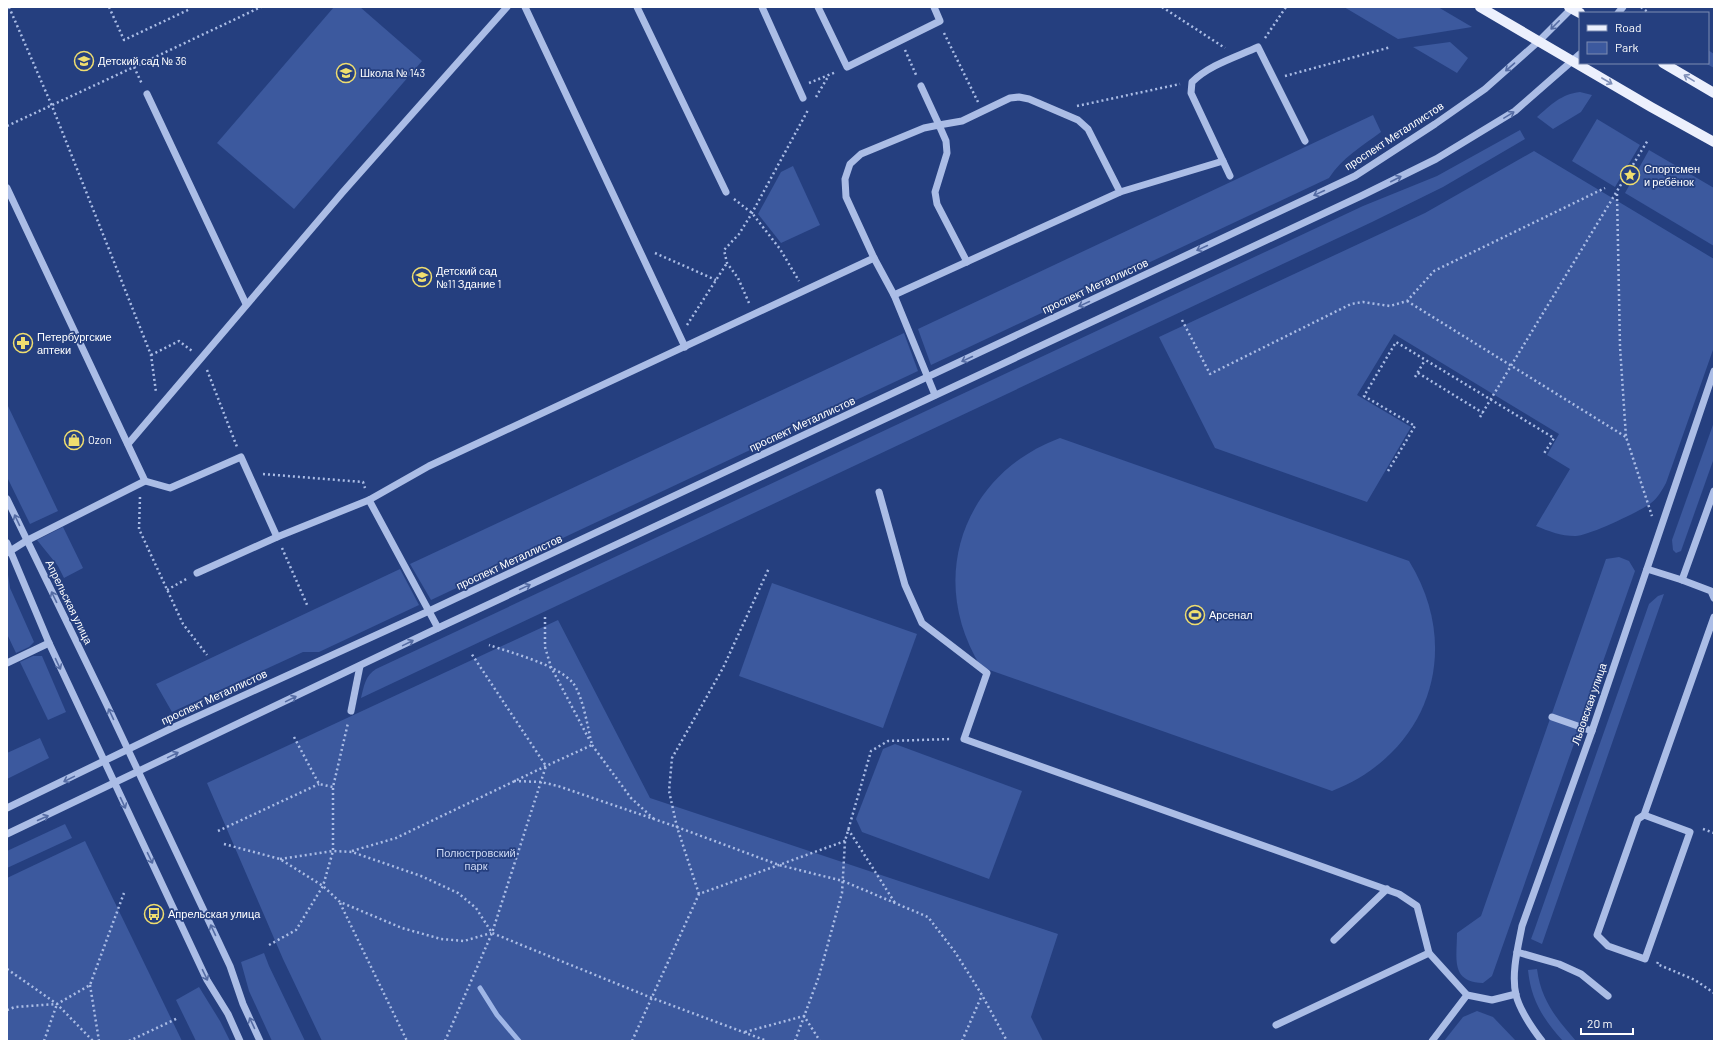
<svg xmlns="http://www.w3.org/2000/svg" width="1721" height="1048" viewBox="0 0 1721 1048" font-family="Barlow,sans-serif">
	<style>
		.green { fill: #3c599e }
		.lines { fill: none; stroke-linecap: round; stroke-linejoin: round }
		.stream { stroke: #9fb6e7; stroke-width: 5 }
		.path { stroke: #abbde6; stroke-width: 2.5; stroke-dasharray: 2 3; stroke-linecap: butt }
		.minor { stroke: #abbde6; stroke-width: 7 }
		.major { stroke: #ecf0fd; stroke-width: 10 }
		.oneway { stroke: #546ba3 }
		.oneway2 { stroke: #7f8fb8 }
		.labels { text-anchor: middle; stroke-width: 3.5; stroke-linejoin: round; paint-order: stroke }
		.poi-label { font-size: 11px; fill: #fff; stroke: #253f7f; text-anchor: start }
		.street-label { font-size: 11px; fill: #fff; stroke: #253f7f }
		.park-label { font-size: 11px; fill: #cedaf5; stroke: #253f7f }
	</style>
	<rect width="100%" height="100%" fill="#253f7f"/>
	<g class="green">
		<path d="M 334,7 L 360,7 L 422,61 L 294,209 L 217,143 Z"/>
		<path d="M 1344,7 L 1438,7 L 1472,27 L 1398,39 Z"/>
		<path d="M 1450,42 L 1468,58 L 1457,73 L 1413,47 Z"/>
		<path d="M 1708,50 L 1714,54 L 1714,68 L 1705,63 L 1708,63 Z"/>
		<path d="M 1580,92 L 1592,95 L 1581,112 L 1553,129 L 1537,117 C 1551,105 1561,94 1580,92 Z"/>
		<path d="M 1373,115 L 1381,132 C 1362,146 1342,158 1329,178 L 931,365 L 918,329 Z"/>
		<path d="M 1597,119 L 1640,145 L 1615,187 L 1572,161 Z"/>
		<path d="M 1520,130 L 1525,139 L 1443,187 L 1372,222 L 361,698 C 364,686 365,676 376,669 L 1363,206 L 1437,176 Z"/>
		<path d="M 1649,150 L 1714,188 L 1714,246 L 1625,193 Z"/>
		<path d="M 1534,151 L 1714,259 L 1714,347 L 1666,483 C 1662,490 1658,498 1651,503 C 1641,511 1586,537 1575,536 C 1561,536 1548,531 1536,526 L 1570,469 L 1547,455 L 1559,434 L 1394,334 L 1357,395 L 1411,427 L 1367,502 L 1215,448 L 1159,337 L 1425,213 Z"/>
		<path d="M 793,166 L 820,225 L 781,243 L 758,214 L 781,172 Z"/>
		<path d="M 904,333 L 918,371 L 431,600 L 410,564 Z"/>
		<path d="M 7,404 L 58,511 L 30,524 L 7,477 Z"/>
		<path d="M 1714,422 L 1714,458 L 1681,551 L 1676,553 L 1673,550 L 1672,540 Z"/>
		<path d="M 1060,438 L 1409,561 C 1464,650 1429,753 1332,791 L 981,667 C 926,579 963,474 1060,438 Z"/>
		<path d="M 63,527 L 83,568 L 64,578 L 58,566 L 37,540 Z"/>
		<path d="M 1619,557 L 1629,561 L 1635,571 L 1492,976 L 1483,983 C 1450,982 1457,958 1457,933 L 1481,916 L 1606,559 Z"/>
		<path d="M 7,568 L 10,588 L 34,642 L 29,647 L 16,653 L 7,634 Z"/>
		<path d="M 400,569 L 419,605 L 319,652 L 303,652 L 172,712 L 156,684 Z"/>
		<path d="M 772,583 L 917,634 L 883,728 L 739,676 Z"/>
		<path d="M 1664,594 L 1542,944 L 1531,939 L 1534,931 L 1649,604 L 1658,596 Z"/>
		<path d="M 558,620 L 650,798 L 1058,934 L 1031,1017 L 1043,1041 L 322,1041 L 283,959 L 207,783 Z"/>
		<path d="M 33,656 L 42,656 L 66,712 L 48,720 L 20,662 Z"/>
		<path d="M 40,738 L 49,758 L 7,779 L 7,753 Z"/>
		<path d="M 895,744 L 1022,791 L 989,879 L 862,832 L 856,819 L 883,749 Z"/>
		<path d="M 65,824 L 72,838 L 7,868 L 7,851 Z"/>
		<path d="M 85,841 L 182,1041 L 7,1041 L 7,878 Z"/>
		<path d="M 264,953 L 269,966 L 305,1041 L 272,1041 L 249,991 L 241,962 Z"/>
		<path d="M 1537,969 C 1541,1000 1556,1018 1576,1041 L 1563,1041 C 1543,1019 1531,1000 1528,970 Z"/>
		<path d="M 199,987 L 220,1021 L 230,1041 L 196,1041 L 176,1000 Z"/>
		<path d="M 1477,1011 L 1493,1017 L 1516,1041 L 1444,1041 L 1463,1017 Z"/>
	</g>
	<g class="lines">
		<path class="stream" d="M 480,988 L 497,1015 L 519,1041"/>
		<g class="path">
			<path d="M 9,7 L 52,106 L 151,355 L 156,392"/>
			<path d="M 109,7 L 124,40 L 190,9"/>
			<path d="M 1162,7 L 1225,48"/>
			<path d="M 1641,7 L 1649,13"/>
			<path d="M 944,33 L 978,102"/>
			<path d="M 1265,38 L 1286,7"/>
			<path d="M 905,50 L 917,77"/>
			<path d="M 134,67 L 261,7"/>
			<path d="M 1285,76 L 1391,47"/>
			<path d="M 809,83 L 836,72"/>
			<path d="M 816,97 L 829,75"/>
			<path d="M 1077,106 L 1180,84"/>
			<path d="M 7,126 L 134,67 L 142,84"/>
			<path d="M 1617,194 L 1620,347 L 1626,437 L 1652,516"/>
			<path d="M 734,199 L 752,213 L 780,249 L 799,281"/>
			<path d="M 655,253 L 716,280"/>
			<path d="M 1407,301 L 1626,437"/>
			<path d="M 749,303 L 738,278 L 727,263 L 724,250 L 739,234 L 752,213 L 808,110"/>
			<path d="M 1182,320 L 1210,374 L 1351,304 L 1363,302 L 1390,306 L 1407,301 L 1434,271 L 1605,188"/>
			<path d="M 687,325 L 727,263"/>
			<path d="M 151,355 L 179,341 L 192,351"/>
			<path d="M 207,370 L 237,447"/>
			<path d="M 1418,373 L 1483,413"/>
			<path d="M 1415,377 L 1425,360"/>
			<path d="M 1480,417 L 1648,140"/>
			<path d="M 1388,471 L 1415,426 L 1364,396 L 1396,342 L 1554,438 L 1543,455"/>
			<path d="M 263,474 L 363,482 L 365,488"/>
			<path d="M 140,497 L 139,529 L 183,624 L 207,655"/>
			<path d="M 282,548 L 308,607"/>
			<path d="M 167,590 L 188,578"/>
			<path d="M 545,617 L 545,647 L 551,667 L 590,741"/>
			<path d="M 294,737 L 319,784 L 333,787"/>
			<path d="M 592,745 L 631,798 L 654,819"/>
			<path d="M 514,781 L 541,782 L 558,786 L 677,827 L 779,865 L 843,881 L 928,917 L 955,952 L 982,995 L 1007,1041"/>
			<path d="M 848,829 L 895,903"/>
			<path d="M 1703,829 L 1714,833"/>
			<path d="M 218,831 L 319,784"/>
			<path d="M 224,844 L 280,859 L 323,886 L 340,902 L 402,928 L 441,939 L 464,941 L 491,933"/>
			<path d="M 352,851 L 396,838 L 546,766 L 592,745 C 588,729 583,696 573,683 C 558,665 512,653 489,645"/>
			<path d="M 280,859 L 333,851 L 352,852 L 421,876 L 458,893 L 476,908 L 492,933 L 652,998 L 767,1041"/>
			<path d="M 699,894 L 677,827 L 669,791 L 672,758 L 723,668 L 769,568"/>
			<path d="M 340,903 L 407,1041"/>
			<path d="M 269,945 L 296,930 L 323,886 L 333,851 L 333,787 L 348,723"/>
			<path d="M 1658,962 L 1657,964 L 1695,980 L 1714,993"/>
			<path d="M 7,969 L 57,1004 L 93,1041"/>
			<path d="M 90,985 L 99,1041"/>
			<path d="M 7,1010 L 15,1007 L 57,1004 L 90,985 L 124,893"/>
			<path d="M 745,1032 L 804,1016 L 820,1041"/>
			<path d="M 44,1041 L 57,1004"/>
			<path d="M 129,1041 L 178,1018"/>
			<path d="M 445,1041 L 492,933 L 546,766 L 471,653"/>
			<path d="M 632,1041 L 699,894 L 845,841"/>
			<path d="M 795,1041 L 819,976 L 842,893 L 845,841 L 871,751 L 888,741 L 952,739"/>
			<path d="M 962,1041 L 982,995"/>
		</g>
		<g class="minor">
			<path d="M 525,7 L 685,347"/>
			<path d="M 637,7 L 726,192"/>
			<path d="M 762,7 L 803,98"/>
			<path d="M 818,7 L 847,67 L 940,21 L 934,7"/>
			<path d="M 1618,13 L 1623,7"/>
			<path d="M 147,94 L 246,304"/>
			<path d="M 1230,176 L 1191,93 L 1192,82 C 1209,65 1236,57 1258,47 L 1305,141"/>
			<path d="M 7,188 L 145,481"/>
			<path d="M 1120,192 L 1223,161"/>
			<path d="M 894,295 L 1120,192 L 1088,129 L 1078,120 L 1029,99 L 1019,97 L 1010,98 L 962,121 L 939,125 L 921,86"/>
			<path d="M 935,395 L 894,295 L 874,258 L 846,197 L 845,179 L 850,164 L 861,154 L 924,128 L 939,125 L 946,141 L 947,153 L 935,192 L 937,204 L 967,262"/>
			<path d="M 128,444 L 342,193 L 507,7"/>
			<path d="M 879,492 L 905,585 L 922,623 L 987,673 L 964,739 L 1399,894 L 1417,906 L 1429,953 L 1467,995 L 1492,1000 L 1516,994"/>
			<path d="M 7,499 L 106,703 L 230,966 L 243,1004 L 260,1041"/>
			<path d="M 369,500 L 438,628"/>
			<path d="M 7,543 L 49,643 L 207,980 L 228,1014 L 240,1041"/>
			<path d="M 7,553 L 26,541 L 145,481 L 170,488 L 241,457 L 277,537 L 369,500 L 429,466 L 874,258"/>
			<path d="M 1647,569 L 1682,580 L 1714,491"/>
			<path d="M 197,573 L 277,537"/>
			<path d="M 1682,580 L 1711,591 L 1714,598"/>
			<path d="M 7,663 L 49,643"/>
			<path d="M 351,711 L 360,666"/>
			<path d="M 1552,717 L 1592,731"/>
			<path d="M 7,808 L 172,728 L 429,611 L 1355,176 L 1435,124 L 1485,89 L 1539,41 L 1573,7"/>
			<path d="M 1644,815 L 1690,832 L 1645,959 L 1608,946 L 1597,935 L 1638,819 L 1644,815 L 1714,617"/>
			<path d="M 7,834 L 438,628 L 1361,196 L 1436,159 L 1515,111 L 1580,54"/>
			<path d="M 1334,940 L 1387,889"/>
			<path d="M 1517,952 L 1559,964 L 1581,974 L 1608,996"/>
			<path d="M 1276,1025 L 1429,953"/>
			<path d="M 1432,1041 L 1467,995"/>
			<path d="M 1542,1041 C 1532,1028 1520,1011 1516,995 C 1511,974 1518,947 1522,926 L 1592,731 L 1714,371"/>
		</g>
		<g class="major">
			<path d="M 1480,7 L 1651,107 L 1714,142"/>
			<path d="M 1569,7 L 1580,13"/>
			<path d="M 1663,63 L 1714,93"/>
		</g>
	</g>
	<defs><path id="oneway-shaft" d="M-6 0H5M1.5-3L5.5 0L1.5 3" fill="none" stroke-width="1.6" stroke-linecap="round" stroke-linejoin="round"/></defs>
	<g class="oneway">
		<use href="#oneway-shaft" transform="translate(1555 25) rotate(135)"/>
		<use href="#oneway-shaft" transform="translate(1510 67) rotate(139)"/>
		<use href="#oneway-shaft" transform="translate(1509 115) rotate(-31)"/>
		<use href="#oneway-shaft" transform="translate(1396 179) rotate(-27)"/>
		<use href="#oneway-shaft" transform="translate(1319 193) rotate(155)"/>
		<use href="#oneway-shaft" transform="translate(1202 248) rotate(155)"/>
		<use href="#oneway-shaft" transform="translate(1084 304) rotate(155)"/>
		<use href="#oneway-shaft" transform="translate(967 359) rotate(155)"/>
		<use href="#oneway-shaft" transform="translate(17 520) rotate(-115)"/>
		<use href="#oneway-shaft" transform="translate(525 587) rotate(-25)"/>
		<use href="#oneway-shaft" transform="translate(54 597) rotate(-116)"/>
		<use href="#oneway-shaft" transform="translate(408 643) rotate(-26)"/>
		<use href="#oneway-shaft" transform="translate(58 664) rotate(65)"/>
		<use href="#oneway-shaft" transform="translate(291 699) rotate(-26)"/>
		<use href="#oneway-shaft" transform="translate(111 714) rotate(-115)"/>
		<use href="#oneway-shaft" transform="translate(173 755) rotate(-26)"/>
		<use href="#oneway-shaft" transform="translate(69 779) rotate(154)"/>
		<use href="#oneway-shaft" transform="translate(123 803) rotate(65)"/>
		<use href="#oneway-shaft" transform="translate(43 818) rotate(-24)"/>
		<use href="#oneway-shaft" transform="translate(150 858) rotate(64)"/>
		<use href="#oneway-shaft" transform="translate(213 930) rotate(-115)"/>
		<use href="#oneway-shaft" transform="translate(205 975) rotate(64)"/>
		<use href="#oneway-shaft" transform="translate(252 1023) rotate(-115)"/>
	</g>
	<g class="oneway2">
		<use href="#oneway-shaft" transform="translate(1689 78) rotate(-149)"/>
		<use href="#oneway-shaft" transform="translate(1607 81) rotate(30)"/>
	</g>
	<defs>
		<symbol id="school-ring" viewBox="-11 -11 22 22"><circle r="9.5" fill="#253f7f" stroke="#f0de6f" stroke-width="1.5"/><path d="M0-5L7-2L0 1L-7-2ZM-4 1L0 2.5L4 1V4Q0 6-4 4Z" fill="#f0de6f"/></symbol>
		<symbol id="sight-ring" viewBox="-11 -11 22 22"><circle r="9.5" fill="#253f7f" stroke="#f0de6f" stroke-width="1.5"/><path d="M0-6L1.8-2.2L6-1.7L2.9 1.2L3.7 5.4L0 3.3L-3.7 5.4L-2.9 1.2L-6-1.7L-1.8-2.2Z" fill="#f0de6f"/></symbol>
		<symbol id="pharmacy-ring" viewBox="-11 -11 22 22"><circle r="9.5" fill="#253f7f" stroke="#f0de6f" stroke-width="1.5"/><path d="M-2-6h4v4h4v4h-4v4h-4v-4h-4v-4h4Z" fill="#f0de6f"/></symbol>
		<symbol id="shop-ring" viewBox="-11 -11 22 22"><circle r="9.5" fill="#253f7f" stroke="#f0de6f" stroke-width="1.5"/><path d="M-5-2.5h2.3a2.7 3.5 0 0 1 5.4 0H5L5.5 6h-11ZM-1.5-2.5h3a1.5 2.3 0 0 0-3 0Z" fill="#f0de6f"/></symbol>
		<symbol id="stadium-ring" viewBox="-11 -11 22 22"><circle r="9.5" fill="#253f7f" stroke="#f0de6f" stroke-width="1.5"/><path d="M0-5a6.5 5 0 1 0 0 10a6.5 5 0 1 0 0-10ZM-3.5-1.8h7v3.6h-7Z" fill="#f0de6f"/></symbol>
		<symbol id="bus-ring" viewBox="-11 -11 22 22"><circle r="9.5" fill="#253f7f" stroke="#f0de6f" stroke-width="1.5"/><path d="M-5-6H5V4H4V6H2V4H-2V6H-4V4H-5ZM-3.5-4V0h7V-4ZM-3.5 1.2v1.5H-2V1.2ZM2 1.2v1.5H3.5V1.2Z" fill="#f0de6f"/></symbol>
	</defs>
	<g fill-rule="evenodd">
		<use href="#school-ring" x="73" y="50" width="22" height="22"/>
		<use href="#school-ring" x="335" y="62" width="22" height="22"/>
		<use href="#sight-ring" x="1619" y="164" width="22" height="22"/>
		<use href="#school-ring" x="411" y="266" width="22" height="22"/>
		<use href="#pharmacy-ring" x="12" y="332" width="22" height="22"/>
		<use href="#shop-ring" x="63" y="429" width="22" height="22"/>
		<use href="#stadium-ring" x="1184" y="604" width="22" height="22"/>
		<use href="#bus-ring" x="143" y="903" width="22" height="22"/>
	</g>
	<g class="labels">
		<g class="poi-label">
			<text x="98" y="65">Детский сад № 36</text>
			<text x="360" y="77">Школа № 143</text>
			<text x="1644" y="173">Спортсмен<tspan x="1644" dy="13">и ребёнок</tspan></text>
			<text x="436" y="275">Детский сад<tspan x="436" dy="13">№11 Здание 1</tspan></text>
			<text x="37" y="341">Петербургские<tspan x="37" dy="13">аптеки</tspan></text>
			<text x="88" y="444">Ozon</text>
			<text x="1209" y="619">Арсенал</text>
			<text x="168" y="918">Апрельская улица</text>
		</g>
		<g class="street-label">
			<text transform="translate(1394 136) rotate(-33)" y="4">проспект Металлистов</text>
			<text transform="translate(1095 286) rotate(-25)" y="4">проспект Металлистов</text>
			<text transform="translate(802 424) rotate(-25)" y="4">проспект Металлистов</text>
			<text transform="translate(509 562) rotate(-25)" y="4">проспект Металлистов</text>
			<text transform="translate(69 602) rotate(64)" y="4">Апрельская улица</text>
			<text transform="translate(214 697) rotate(-25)" y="4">проспект Металлистов</text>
			<text transform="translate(1589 704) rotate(-71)" y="4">Львовская улица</text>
		</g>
		<g class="park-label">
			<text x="476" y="857">Полюстровский<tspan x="476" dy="13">парк</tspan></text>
		</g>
	</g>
	<rect width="1721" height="1048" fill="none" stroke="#ffffff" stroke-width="16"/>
	<rect x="1579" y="12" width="130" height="52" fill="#253f7f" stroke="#7c8cb2"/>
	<rect x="1587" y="25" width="20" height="6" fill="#ecf0fd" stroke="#7c8cb2"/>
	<text x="1615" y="32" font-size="12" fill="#ffffff">Road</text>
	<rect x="1587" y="42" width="20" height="12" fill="#3c599e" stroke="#7c8cb2"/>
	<text x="1615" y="52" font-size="12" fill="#ffffff">Park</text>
	<path d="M1581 1028v6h52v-6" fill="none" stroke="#ffffff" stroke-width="2"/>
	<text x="1587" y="1028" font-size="12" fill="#ffffff" stroke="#253f7f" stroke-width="3" paint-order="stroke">20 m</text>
</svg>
